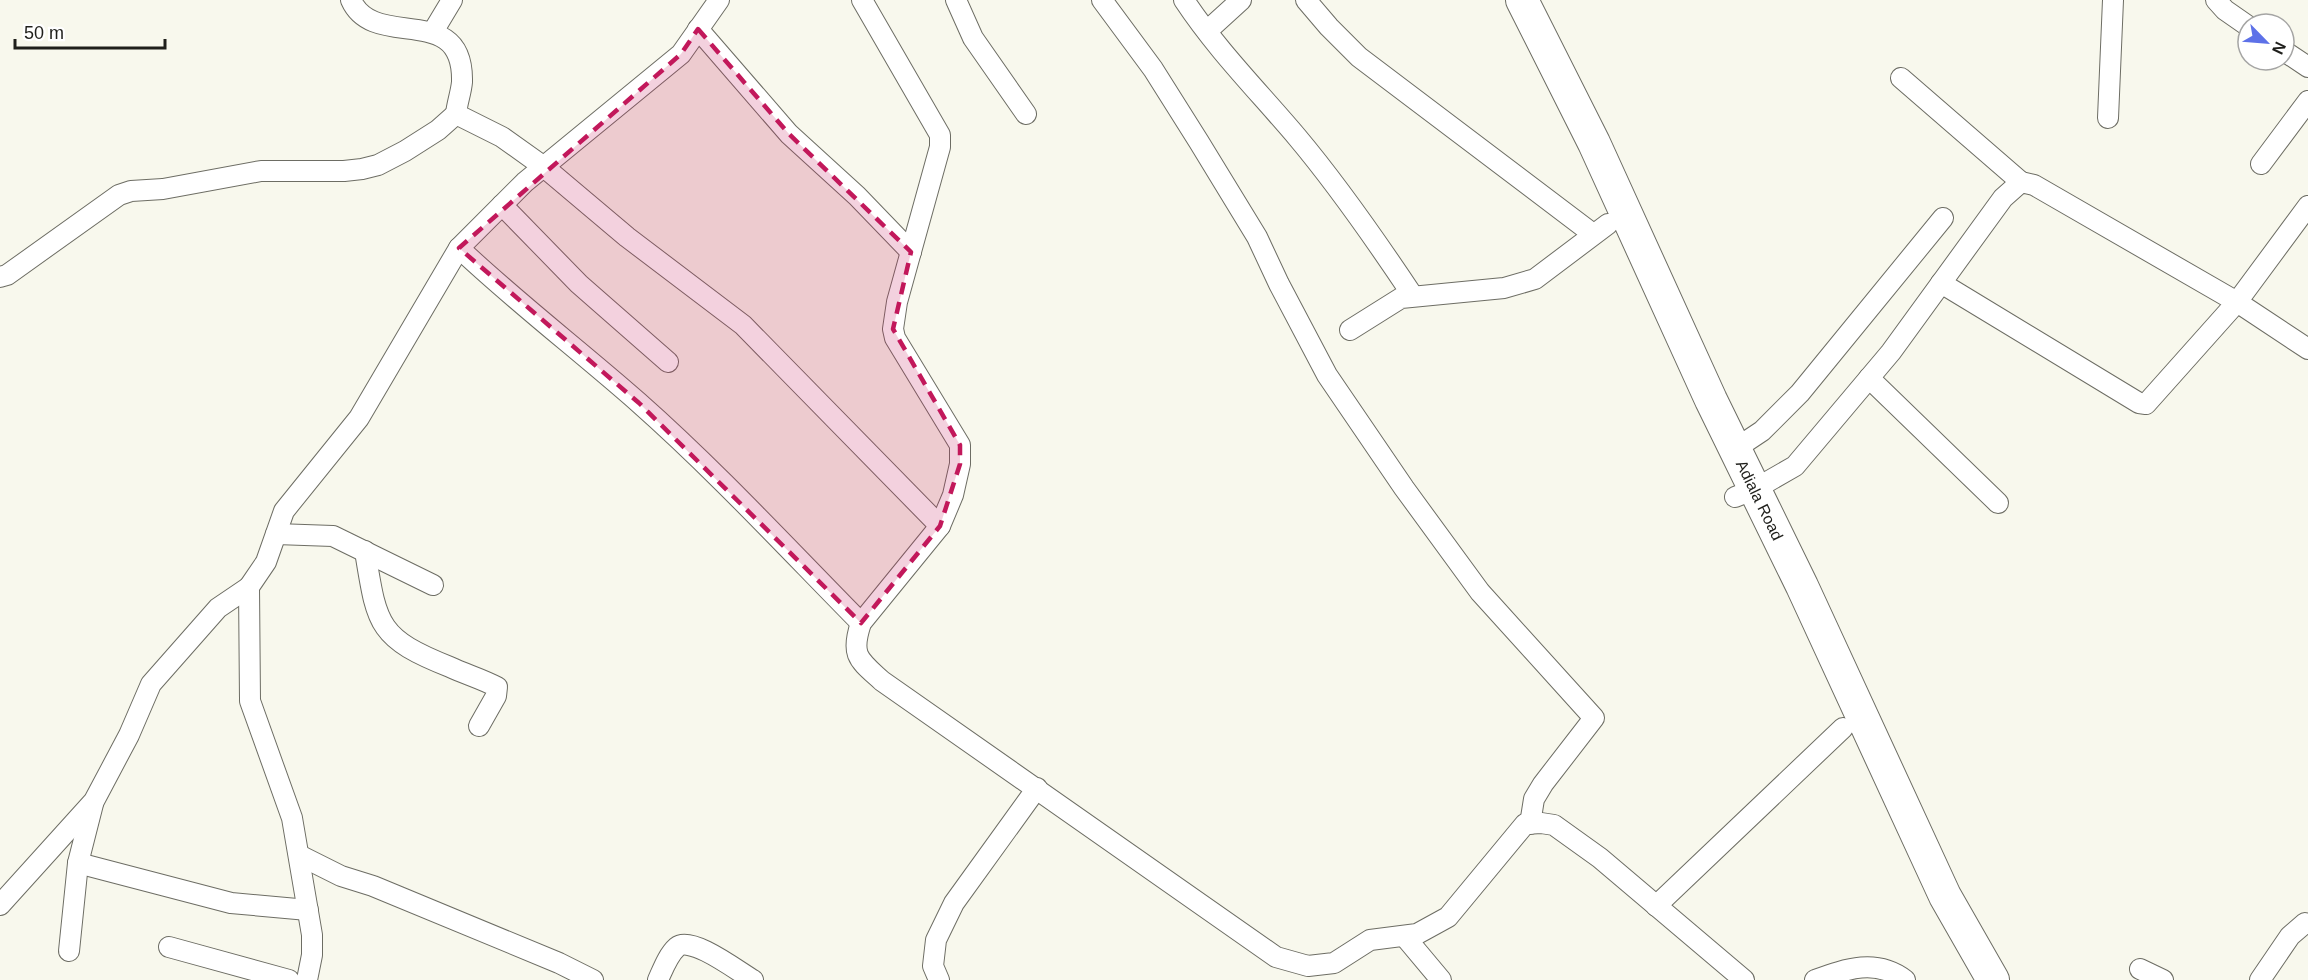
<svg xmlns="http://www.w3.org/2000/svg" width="2308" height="980" viewBox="0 0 2308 980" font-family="Helvetica,sans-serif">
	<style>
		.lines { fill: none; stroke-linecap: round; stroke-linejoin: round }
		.minor-casing { stroke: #6d6d64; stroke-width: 22 }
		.primary-casing { stroke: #6d6d64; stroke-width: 34 }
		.minor { stroke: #fff; stroke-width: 20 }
		.primary { stroke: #fff; stroke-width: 32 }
		.marked { fill: #c2185b; fill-opacity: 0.2; stroke: #c2185b; stroke-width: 4.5; stroke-dasharray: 12 8; stroke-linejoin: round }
		.labels { text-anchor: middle; stroke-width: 6; stroke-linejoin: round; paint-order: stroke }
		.street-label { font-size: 16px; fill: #1f1f1b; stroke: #fff }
	</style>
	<rect width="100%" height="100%" fill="#f8f8ed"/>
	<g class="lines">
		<defs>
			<g id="minor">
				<path d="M 351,0 C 374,52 464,0 462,82 C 461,93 457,103 456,114 L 502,137 L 544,167 L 627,237 L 743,325 L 940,526"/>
				<path d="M 862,0 L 940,135 L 940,147 L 897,302 L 893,329 L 895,338 L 960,445 L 960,464 L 953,495 L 940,526 L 861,623 C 850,656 859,660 882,681 L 1276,957 L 1308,966 L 1334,963 L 1370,940 L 1417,934 L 1448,917 L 1525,824 L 1541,823 L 1554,825 L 1600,858 L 1744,980"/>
				<path d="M 956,0 L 973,38 L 1026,114"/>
				<path d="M 1102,0 L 1153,69 L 1199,142 L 1257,237 L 1279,284 L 1327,375 L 1404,488 L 1480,592 L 1594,718 L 1543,784 L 1534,799 L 1530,824"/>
				<path d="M 1184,0 C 1217,50 1259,92 1297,137 C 1339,187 1377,242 1413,296"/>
				<path d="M 1306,0 L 1329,27 L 1359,57 L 1593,234"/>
				<path d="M 2216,0 L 2225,10 L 2248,26"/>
				<path d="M 698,29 L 789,134 L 857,196 L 911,252"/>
				<path d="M 434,30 L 452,0"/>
				<path d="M 1207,31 L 1241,0"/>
				<path d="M 2284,51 L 2308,67"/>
				<path d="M 1901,78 L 2021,182"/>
				<path d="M 2108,118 L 2113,0"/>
				<path d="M 2261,164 L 2308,101"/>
				<path d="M 502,205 L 579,284 L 668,362"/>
				<path d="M 459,248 C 516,302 579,350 638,402 C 716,471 788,549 861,623"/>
				<path d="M 0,277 L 7,275 L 119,195 L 131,191 L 163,189 L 261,171 L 344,171 L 362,169 L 378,165 L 405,151 L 438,130 L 456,114"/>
				<path d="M 1941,283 L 2139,403 L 2146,404 L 2237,302 L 2308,206"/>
				<path d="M 1350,330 L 1401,298 L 1504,288 L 1535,279 L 1608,224"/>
				<path d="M 1869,378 L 1998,503"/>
				<path d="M 1735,449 L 1762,431 L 1800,393 L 1943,218"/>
				<path d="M 1735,497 L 1755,489 L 1795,466 L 1891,352 L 2003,198 L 2021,182 L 2034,185 L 2237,302 L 2308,349"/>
				<path d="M 276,534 L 333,536 L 433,585"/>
				<path d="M 365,551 C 377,625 377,638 450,667 C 465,674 482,679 497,687 L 496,696 L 479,726"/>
				<path d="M 299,855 L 341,876 L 373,886 L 559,963 L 593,980"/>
				<path d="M 78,863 L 231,903 L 308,910"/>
				<path d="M 0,905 L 94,801 L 129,735 L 151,684 L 218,608 L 249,587"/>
				<path d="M 1656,906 L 1843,728"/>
				<path d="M 1405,937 L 1441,980"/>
				<path d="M 169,947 L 289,980"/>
				<path d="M 69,951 L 78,863 L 93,804"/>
				<path d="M 2140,969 L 2163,980"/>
				<path d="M 307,980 L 312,955 L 312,935 L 292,818 L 250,701 L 249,587 L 266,562 L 284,511 L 359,418 L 459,248 L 525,182 L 681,54 L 719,0"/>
				<path d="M 658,980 C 663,969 668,955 677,947 C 691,935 739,972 753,980"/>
				<path d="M 939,980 L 933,966 L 936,940 L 954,903 L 1037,788"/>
				<path d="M 1815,980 C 1846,969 1876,958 1905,980"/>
				<path d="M 2260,980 L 2290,936 L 2305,923 L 2308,924"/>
			</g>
			<path id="primary" d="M 1522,0 L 1594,143 L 1711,400 L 1802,586 L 1945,896 L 1993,980"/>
		</defs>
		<use href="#minor" class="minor-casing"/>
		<use href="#primary" class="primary-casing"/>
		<use href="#minor" class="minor"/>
		<use href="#primary" class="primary"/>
	</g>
	<path class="marked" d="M 698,29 L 789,134 L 911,252 L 893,329 L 960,445 L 960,464 L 940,526 L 861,623 L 639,403 L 459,248 L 681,54 Z"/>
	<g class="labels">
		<g class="street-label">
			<text transform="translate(1760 500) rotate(64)" y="6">Adiala Road</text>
		</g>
	</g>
	<g transform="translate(2266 42) rotate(115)"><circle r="28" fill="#ffffff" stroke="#a5a5a4" stroke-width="1.5"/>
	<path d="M0-4.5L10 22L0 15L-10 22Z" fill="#5d71e8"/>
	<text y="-9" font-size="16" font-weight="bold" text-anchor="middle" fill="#1f1f1b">N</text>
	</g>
	<path d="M15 39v9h150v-9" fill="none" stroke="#1f1f1b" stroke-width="3"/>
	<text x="24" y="39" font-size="18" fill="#1f1f1b" stroke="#ffffff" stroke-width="4.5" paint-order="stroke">50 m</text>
</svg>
